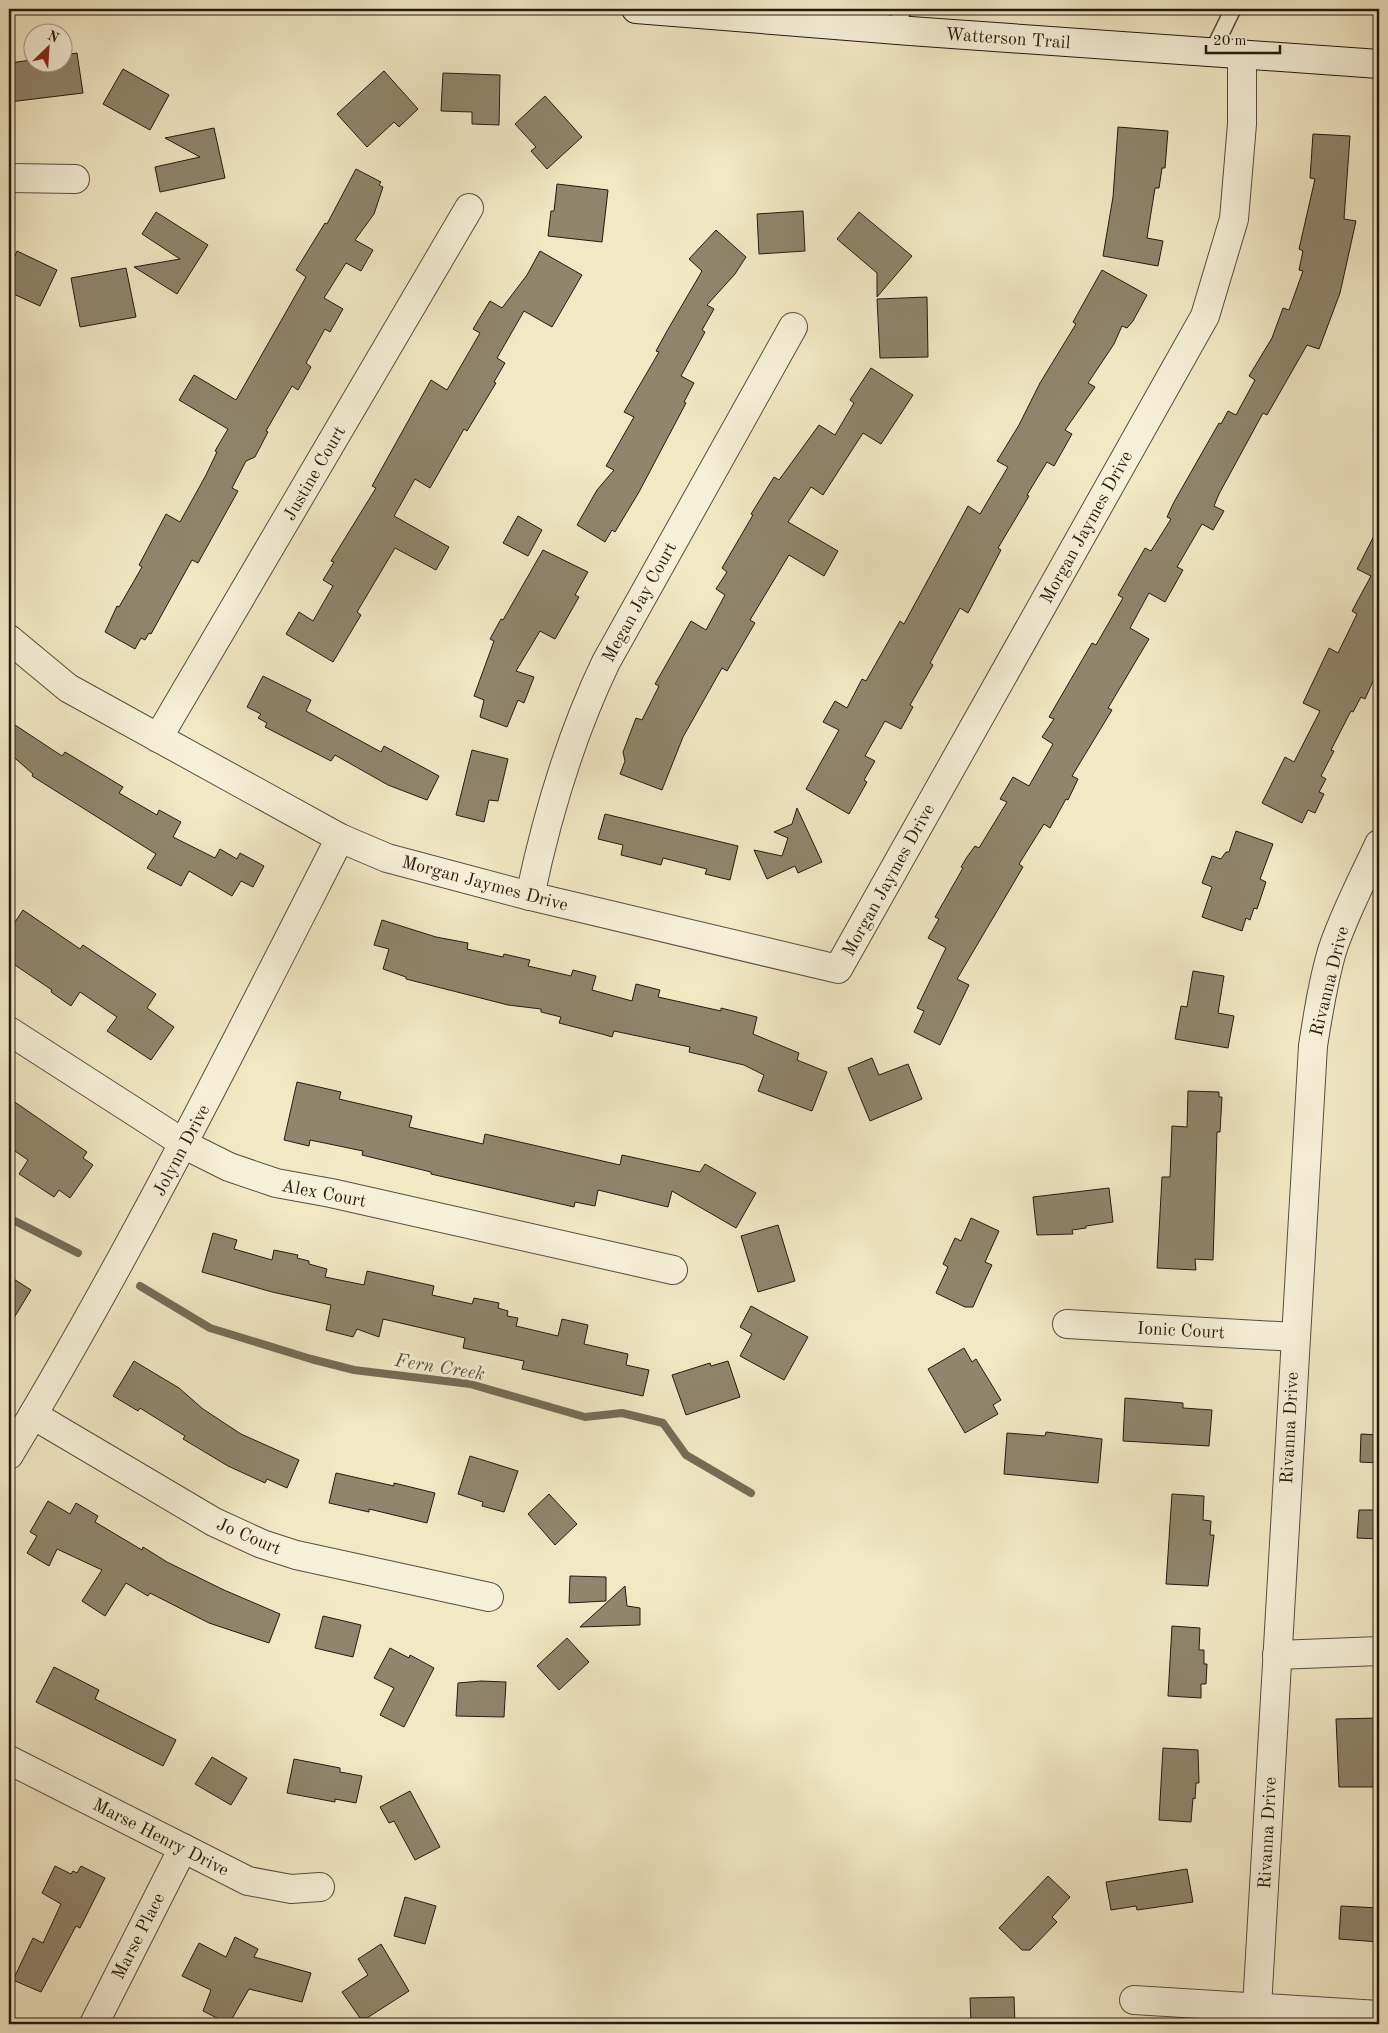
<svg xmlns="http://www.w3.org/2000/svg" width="1388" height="2033" viewBox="0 0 1388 2033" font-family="'Old Standard TT',serif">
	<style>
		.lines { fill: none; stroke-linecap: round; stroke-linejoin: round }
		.stream { stroke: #766c56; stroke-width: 8 }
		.building { fill: #90856d; stroke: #251a0e }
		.lane-casing { stroke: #584e3c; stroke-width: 18 }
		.street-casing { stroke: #584e3c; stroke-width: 30 }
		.secondary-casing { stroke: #251a0e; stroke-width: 30 }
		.lane { stroke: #f7f0d9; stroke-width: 15 }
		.street { stroke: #f7f0d9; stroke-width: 28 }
		.secondary { stroke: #f7f0d9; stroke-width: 28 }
		.labels { text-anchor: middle; stroke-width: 5; stroke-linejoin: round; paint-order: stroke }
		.street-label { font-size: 18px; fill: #251a0e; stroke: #f7f0d9 }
		.water-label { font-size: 19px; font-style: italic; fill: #5b503e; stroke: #f7f0d9 }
	</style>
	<rect width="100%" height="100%" fill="#f2e8c4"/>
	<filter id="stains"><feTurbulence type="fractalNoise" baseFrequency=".004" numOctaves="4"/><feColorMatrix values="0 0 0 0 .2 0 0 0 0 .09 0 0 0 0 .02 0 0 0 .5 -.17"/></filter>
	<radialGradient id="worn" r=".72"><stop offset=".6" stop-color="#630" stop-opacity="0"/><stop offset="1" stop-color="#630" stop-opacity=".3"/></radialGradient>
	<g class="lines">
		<g class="stream">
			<path d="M 9,1218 L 78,1253"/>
			<path d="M 140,1286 L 210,1328 L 311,1359 L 354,1370 L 470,1384 L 585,1417 L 622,1413 L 663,1423 L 686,1455 L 751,1493"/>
		</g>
	</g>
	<g class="building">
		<path d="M 77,53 L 83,93 L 9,102 L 9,63 L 32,60 L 32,62 L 62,62 L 62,55 Z"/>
		<path d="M 123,69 L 169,95 L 150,130 L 103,104 Z"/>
		<path d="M 384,71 L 418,109 L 399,127 L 394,122 L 367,147 L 337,114 Z"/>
		<path d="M 443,73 L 500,75 L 499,125 L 472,124 L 472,112 L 441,111 Z"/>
		<path d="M 545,96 L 582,137 L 547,169 L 531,151 L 536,147 L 515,124 Z"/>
		<path d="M 1118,127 L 1168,131 L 1165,168 L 1162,168 L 1159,188 L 1155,188 L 1147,238 L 1163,241 L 1158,266 L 1103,256 L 1113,197 Z"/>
		<path d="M 214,128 L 225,178 L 160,192 L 155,167 L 200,157 L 165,138 Z"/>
		<path d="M 1313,134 L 1350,136 L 1344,219 L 1356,221 L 1340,293 L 1319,349 L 1307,345 L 1267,415 L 1263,413 L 1219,494 L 1214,506 L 1224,511 L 1213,530 L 1202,524 L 1177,567 L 1183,570 L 1165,602 L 1149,593 L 1130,628 L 1149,639 L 1108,708 L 1112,710 L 1072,776 L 1078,779 L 1068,800 L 1066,799 L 1050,828 L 1044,824 L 1019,864 L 1023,867 L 957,979 L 969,985 L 940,1045 L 914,1032 L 924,1011 L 917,1008 L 946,948 L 928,938 L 939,919 L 935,917 L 963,868 L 961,867 L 967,857 L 975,846 L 979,848 L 1007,802 L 1000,799 L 1013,777 L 1029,786 L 1053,744 L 1042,737 L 1054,719 L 1049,717 L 1092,643 L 1096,645 L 1123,598 L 1118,595 L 1145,548 L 1151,551 L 1171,519 L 1167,517 L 1174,502 L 1219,423 L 1221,424 L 1228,411 L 1236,415 L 1255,380 L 1249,376 L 1272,338 L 1283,308 L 1289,310 L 1303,271 L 1299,270 L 1303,251 L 1299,249 L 1315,179 L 1310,178 Z"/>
		<path d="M 356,169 L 381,182 L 379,185 L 383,187 L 374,214 L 355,240 L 373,250 L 361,271 L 346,263 L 324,298 L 343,309 L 330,332 L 325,329 L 306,363 L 311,367 L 298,390 L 292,386 L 266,431 L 268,432 L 255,457 L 246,461 L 232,488 L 238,491 L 198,563 L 192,560 L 151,634 L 149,633 L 145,640 L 141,638 L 135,649 L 105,632 L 117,606 L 119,607 L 142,567 L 139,565 L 166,514 L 180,522 L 206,475 L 217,452 L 215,451 L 228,429 L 179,400 L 194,375 L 236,400 L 306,277 L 296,270 L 325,223 L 327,224 Z"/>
		<path d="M 557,184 L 608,190 L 602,242 L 548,236 L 551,211 L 554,211 Z"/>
		<path d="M 803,211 L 805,251 L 759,254 L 757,214 Z"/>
		<path d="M 156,212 L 208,245 L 177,294 L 134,267 L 180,259 L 142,234 Z"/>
		<path d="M 859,212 L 912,256 L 877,297 L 877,273 L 837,239 Z"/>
		<path d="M 716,230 L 746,257 L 735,274 L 707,305 L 714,309 L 702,330 L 705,332 L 681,376 L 694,383 L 684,402 L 686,403 L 639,492 L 615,532 L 612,530 L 605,542 L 577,525 L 597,490 L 614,470 L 606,466 L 634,417 L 624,412 L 659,352 L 656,351 L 667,331 L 702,271 L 689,259 Z"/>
		<path d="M 17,251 L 57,270 L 40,306 L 9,292 L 9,269 Z"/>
		<path d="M 540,251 L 582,275 L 552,327 L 524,311 L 497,358 L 505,363 L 494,382 L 496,383 L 467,431 L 464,429 L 430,488 L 415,479 L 394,516 L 449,547 L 436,570 L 395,548 L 357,612 L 361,615 L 333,662 L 286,634 L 299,612 L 313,621 L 333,586 L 323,580 L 334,562 L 331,561 L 376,488 L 372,486 L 431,380 L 447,390 L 480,333 L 473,329 L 490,301 L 502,308 L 527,275 Z"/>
		<path d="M 126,268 L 136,317 L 80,327 L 71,278 Z"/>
		<path d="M 1102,270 L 1147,295 L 1133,321 L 1127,328 L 1122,326 L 1114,344 L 1088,383 L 1095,387 L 1065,430 L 1072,434 L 1054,466 L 1047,462 L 1027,495 L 1029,496 L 998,548 L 1001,550 L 968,613 L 960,608 L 930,663 L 933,665 L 910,705 L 913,707 L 901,729 L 885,721 L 865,756 L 875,761 L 864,780 L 867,782 L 849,814 L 806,789 L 839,730 L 823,722 L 835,701 L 847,708 L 862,679 L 866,681 L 900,621 L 904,624 L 968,506 L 980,514 L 1008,467 L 997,461 L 1019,425 L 1040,383 L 1076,324 L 1073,322 Z"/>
		<path d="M 927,297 L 928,357 L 880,358 L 877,299 Z"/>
		<path d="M 871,368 L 913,395 L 881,444 L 863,433 L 823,495 L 811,487 L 788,522 L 838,551 L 824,576 L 789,555 L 750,620 L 755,623 L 727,671 L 722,668 L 683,737 L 662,790 L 620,774 L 625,761 L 623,752 L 636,718 L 642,720 L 659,686 L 655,684 L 691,621 L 706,630 L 725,595 L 716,589 L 727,572 L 722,568 L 753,515 L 751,514 L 774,477 L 779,480 L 819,425 L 835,435 L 854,403 L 850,400 Z"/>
		<path d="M 518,516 L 542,530 L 528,556 L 503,543 Z"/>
		<path d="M 1379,526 L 1379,668 L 1365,699 L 1361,697 L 1353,712 L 1351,711 L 1331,750 L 1334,751 L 1321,776 L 1326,779 L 1319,792 L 1324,794 L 1315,813 L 1308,810 L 1302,823 L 1262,803 L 1285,757 L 1294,762 L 1320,711 L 1303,703 L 1329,648 L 1338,653 L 1357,614 L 1352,611 L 1371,576 L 1357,569 Z"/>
		<path d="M 543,550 L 588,572 L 575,595 L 579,597 L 555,639 L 540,631 L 516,671 L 534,677 L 524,703 L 518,700 L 507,727 L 480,717 L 484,700 L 474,696 L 494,641 L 490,639 L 501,619 L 503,620 Z"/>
		<path d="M 263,676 L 311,700 L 306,711 L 381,752 L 384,746 L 439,776 L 427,800 L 388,785 L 335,755 L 331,761 L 265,727 L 267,723 L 258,718 L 261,714 L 247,707 Z"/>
		<path d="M 9,721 L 62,756 L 65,752 L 123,787 L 119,793 L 157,815 L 159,810 L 181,822 L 173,837 L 215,858 L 220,849 L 237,859 L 240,853 L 264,866 L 253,887 L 241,881 L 232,896 L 189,871 L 181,886 L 147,868 L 156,854 L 32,776 L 33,774 L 9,753 Z"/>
		<path d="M 472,750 L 508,759 L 498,801 L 489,800 L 484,822 L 456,815 Z"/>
		<path d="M 797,808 L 822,862 L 798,873 L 795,866 L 767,879 L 754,850 L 782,856 L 788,838 L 774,832 L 792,824 Z"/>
		<path d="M 605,814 L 738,846 L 730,880 L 705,874 L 707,869 L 663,858 L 661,865 L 621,855 L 623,845 L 598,839 Z"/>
		<path d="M 1236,831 L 1273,844 L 1260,879 L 1266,882 L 1257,909 L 1254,908 L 1250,920 L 1246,918 L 1242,931 L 1202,917 L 1212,887 L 1202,883 L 1212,856 L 1221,859 L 1226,852 L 1229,852 Z"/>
		<path d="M 23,910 L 80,949 L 83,945 L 156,994 L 147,1008 L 174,1027 L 151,1060 L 107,1031 L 117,1017 L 80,992 L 71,1006 L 51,992 L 52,990 L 9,961 L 9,931 Z"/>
		<path d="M 382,920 L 436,937 L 468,943 L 467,949 L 503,957 L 504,954 L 530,960 L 528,966 L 571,976 L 573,970 L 596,976 L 592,990 L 632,1001 L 636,984 L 660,990 L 658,997 L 721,1011 L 721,1008 L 757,1017 L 753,1034 L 799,1053 L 797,1060 L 827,1072 L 812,1111 L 758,1091 L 764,1075 L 744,1065 L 689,1052 L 690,1047 L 614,1031 L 612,1037 L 602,1034 L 559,1023 L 561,1017 L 541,1012 L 541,1009 L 508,1005 L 406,979 L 406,977 L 383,969 L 389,949 L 374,945 Z"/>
		<path d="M 1193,971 L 1224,976 L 1218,1013 L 1234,1016 L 1228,1048 L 1175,1039 L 1181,1006 L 1187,1007 Z"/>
		<path d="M 872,1058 L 879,1075 L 908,1064 L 922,1099 L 870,1121 L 848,1068 Z"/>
		<path d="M 297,1082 L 341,1092 L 339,1099 L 412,1116 L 409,1127 L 483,1144 L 485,1134 L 620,1165 L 622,1155 L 700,1172 L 705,1164 L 756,1193 L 736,1228 L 672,1191 L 668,1207 L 598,1190 L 595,1206 L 575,1202 L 574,1207 L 431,1174 L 431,1172 L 362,1155 L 363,1151 L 310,1140 L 309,1146 L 284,1140 Z"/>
		<path d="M 1188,1091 L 1219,1092 L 1219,1097 L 1222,1097 L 1220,1132 L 1217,1132 L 1213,1260 L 1195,1259 L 1196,1270 L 1157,1268 L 1162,1177 L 1170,1177 L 1172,1126 L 1187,1127 Z"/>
		<path d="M 9,1098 L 87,1152 L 83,1158 L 93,1165 L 70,1198 L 59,1190 L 54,1197 L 19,1174 L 28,1160 L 9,1147 Z"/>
		<path d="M 1109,1188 L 1113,1222 L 1086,1226 L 1086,1228 L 1072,1230 L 1073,1234 L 1037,1235 L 1033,1197 Z"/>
		<path d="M 971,1218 L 999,1231 L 985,1262 L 992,1265 L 984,1282 L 973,1307 L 965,1307 L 936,1293 L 948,1267 L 943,1264 L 955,1238 L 961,1241 Z"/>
		<path d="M 778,1225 L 795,1281 L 758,1292 L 741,1236 Z"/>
		<path d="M 213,1233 L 237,1240 L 234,1249 L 272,1260 L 274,1250 L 298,1255 L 297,1258 L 309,1261 L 309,1264 L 327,1269 L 325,1277 L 364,1285 L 367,1271 L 434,1286 L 432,1295 L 472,1304 L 474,1298 L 499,1303 L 498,1308 L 508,1311 L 507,1316 L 518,1318 L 516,1326 L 558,1336 L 562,1319 L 588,1325 L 584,1344 L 628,1354 L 626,1365 L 649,1370 L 643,1396 L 522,1369 L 524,1361 L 463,1348 L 465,1338 L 383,1319 L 379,1337 L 357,1329 L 353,1337 L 326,1330 L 331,1305 L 272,1292 L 202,1272 Z"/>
		<path d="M 9,1276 L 31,1290 L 9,1326 Z"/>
		<path d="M 751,1306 L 808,1337 L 784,1380 L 740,1356 L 752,1334 L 740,1327 Z"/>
		<path d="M 964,1348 L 972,1362 L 976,1359 L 1001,1400 L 993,1405 L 998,1414 L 965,1433 L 928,1369 Z"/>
		<path d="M 134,1361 L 179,1388 L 203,1409 L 241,1434 L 299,1460 L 287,1488 L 267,1479 L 265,1483 L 228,1466 L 183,1439 L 185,1436 L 140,1408 L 138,1411 L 113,1396 Z"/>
		<path d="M 728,1361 L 740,1397 L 686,1415 L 672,1375 L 710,1363 L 711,1366 Z"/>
		<path d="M 1125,1398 L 1183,1403 L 1183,1408 L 1212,1410 L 1209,1446 L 1123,1441 Z"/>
		<path d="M 1046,1432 L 1102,1439 L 1098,1483 L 1004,1474 L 1007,1433 L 1045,1436 Z"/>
		<path d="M 1361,1434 L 1379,1435 L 1379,1463 L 1360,1462 Z"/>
		<path d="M 470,1456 L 518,1471 L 504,1512 L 482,1506 L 483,1502 L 458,1494 Z"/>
		<path d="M 336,1473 L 394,1486 L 394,1483 L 435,1493 L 427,1523 L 369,1509 L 369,1512 L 329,1503 Z"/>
		<path d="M 549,1494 L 577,1524 L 555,1545 L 528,1514 Z"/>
		<path d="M 1172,1494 L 1204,1496 L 1203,1520 L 1211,1521 L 1210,1535 L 1214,1535 L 1208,1586 L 1166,1584 Z"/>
		<path d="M 48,1501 L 70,1514 L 76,1503 L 98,1516 L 95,1522 L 142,1550 L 143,1547 L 167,1562 L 224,1590 L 280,1614 L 269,1643 L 209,1623 L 150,1593 L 148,1596 L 126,1583 L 105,1616 L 82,1601 L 102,1570 L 57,1549 L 49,1566 L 27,1553 L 37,1536 L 30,1532 Z"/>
		<path d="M 1359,1510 L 1379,1510 L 1379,1539 L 1357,1538 Z"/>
		<path d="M 570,1576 L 606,1577 L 606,1601 L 569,1603 Z"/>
		<path d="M 625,1586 L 627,1606 L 640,1608 L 640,1625 L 580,1627 Z"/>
		<path d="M 323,1616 L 361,1625 L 353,1657 L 315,1648 Z"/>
		<path d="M 1172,1626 L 1200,1628 L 1199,1650 L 1204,1650 L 1204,1664 L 1207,1664 L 1206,1684 L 1201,1684 L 1201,1698 L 1168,1696 Z"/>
		<path d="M 567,1638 L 589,1662 L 559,1690 L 537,1666 Z"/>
		<path d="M 390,1648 L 409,1658 L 410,1655 L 434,1668 L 404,1727 L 380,1715 L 394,1688 L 374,1678 Z"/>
		<path d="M 54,1667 L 99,1690 L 95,1699 L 176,1740 L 163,1766 L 36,1702 Z"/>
		<path d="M 481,1681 L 506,1682 L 504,1717 L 456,1716 L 458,1683 Z"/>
		<path d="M 1379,1718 L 1379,1770 L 1374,1770 L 1373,1787 L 1339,1787 L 1336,1719 Z"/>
		<path d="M 1163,1748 L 1198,1750 L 1199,1783 L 1196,1783 L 1195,1799 L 1193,1798 L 1191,1822 L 1159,1820 Z"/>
		<path d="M 212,1757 L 247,1778 L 231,1805 L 195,1784 Z"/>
		<path d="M 294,1759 L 340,1768 L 340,1772 L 362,1776 L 356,1803 L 335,1799 L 335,1802 L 287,1793 Z"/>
		<path d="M 410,1791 L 440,1847 L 415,1860 L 394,1821 L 389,1823 L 380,1807 Z"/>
		<path d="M 55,1866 L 71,1874 L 73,1871 L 77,1873 L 81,1866 L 105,1878 L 80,1928 L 76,1926 L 41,1992 L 13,1980 L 33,1938 L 43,1943 L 61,1904 L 42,1893 Z"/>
		<path d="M 1187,1869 L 1193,1902 L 1137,1910 L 1136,1906 L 1111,1910 L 1106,1882 Z"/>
		<path d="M 1048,1876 L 1070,1897 L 1052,1917 L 1057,1922 L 1030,1950 L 1022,1950 L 999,1928 Z"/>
		<path d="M 405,1897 L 436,1906 L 425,1944 L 394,1936 Z"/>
		<path d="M 1341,1906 L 1379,1908 L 1379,1942 L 1339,1939 Z"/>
		<path d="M 235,1937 L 258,1949 L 254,1957 L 311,1973 L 302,2002 L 249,1989 L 229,2024 L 203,2011 L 211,1990 L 182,1976 L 199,1943 L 226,1957 Z"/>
		<path d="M 381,1944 L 409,1991 L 367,2018 L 360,2018 L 342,1992 L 368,1975 L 358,1959 Z"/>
		<path d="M 1014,1997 L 1015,2024 L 971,2024 L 970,1998 Z"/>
	</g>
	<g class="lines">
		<defs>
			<g id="lane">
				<path d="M 893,30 L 904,9"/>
				<path d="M 1212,52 L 1233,9"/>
			</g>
			<g id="street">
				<path d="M 9,178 L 75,179"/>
				<path d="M 9,639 L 68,688 L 340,838 L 387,858 L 530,896 L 838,969 L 1205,316 L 1234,219 L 1242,124 L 1242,54"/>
				<path d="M 158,738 L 469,208"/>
				<path d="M 530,896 C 547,815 570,737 606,662 L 793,327"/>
				<path d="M 9,1031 L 191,1148 L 229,1167 L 276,1183 L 331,1193 L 673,1270"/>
				<path d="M 1067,1324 L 1295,1337"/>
				<path d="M 33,1415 L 214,1522 L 262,1544 L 296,1555 L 489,1597"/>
				<path d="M 9,1455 C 130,1254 234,1046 340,838"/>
				<path d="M 1277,1655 L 1379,1651"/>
				<path d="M 9,1760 L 248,1881 L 291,1889 L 320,1887"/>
				<path d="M 1134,2000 L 1379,2015"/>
				<path d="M 94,2024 L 183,1848"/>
				<path d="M 1256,2024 L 1313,1046 C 1318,1014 1323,982 1332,951 C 1344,914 1363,879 1379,844"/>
			</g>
			<path id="secondary" d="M 636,9 L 910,31 L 1379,64"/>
		</defs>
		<use href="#lane" class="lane-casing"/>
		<use href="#street" class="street-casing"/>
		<use href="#secondary" class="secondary-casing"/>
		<use href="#lane" class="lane"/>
		<use href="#street" class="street"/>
		<use href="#secondary" class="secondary"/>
	</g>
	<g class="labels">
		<g class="street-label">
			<text transform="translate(1008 38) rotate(4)" y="6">Watterson Trail</text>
			<text transform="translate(314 473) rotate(-60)" y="6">Justine Court</text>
			<text transform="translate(1086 527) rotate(-61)" y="6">Morgan Jaymes Drive</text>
			<text transform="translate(639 602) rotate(-61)" y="6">Megan Jay Court</text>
			<text transform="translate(888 880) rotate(-61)" y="6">Morgan Jaymes Drive</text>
			<text transform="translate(485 883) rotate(15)" y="6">Morgan Jaymes Drive</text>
			<text transform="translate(1329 981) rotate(-76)" y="6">Rivanna Drive</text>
			<text transform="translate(181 1150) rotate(-62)" y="6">Jolynn Drive</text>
			<text transform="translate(324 1193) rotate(11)" y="6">Alex Court</text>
			<text transform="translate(1181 1330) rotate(3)" y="6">Ionic Court</text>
			<text transform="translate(1289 1428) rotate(-87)" y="6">Rivanna Drive</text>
			<text transform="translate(249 1536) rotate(23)" y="6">Jo Court</text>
			<text transform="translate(1267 1833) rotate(-87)" y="6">Rivanna Drive</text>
			<text transform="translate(161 1837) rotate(27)" y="6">Marse Henry Drive</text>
			<text transform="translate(138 1936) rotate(-63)" y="6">Marse Place</text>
		</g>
		<g class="water-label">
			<text transform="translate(440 1366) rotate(9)" y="7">Fern Creek</text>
		</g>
	</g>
	<rect width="1388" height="2033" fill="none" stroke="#f2e8c4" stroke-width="30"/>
	<rect x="10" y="10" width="1368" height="2013" fill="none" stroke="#251a0e" stroke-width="2.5"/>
	<rect x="15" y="15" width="1358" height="2003" fill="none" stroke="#251a0e"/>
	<g transform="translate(48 48) rotate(25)"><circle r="24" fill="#f7f0d9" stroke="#a39a88"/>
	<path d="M0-4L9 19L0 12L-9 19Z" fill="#8f2418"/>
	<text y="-8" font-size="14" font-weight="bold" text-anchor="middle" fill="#251a0e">N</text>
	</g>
	<path d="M1206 45v8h74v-8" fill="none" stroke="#251a0e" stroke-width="2.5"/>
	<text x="1213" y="45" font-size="15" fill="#251a0e" stroke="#f7f0d9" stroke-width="4" paint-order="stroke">20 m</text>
	<rect width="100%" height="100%" filter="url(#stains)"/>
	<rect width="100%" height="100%" fill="url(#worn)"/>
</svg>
